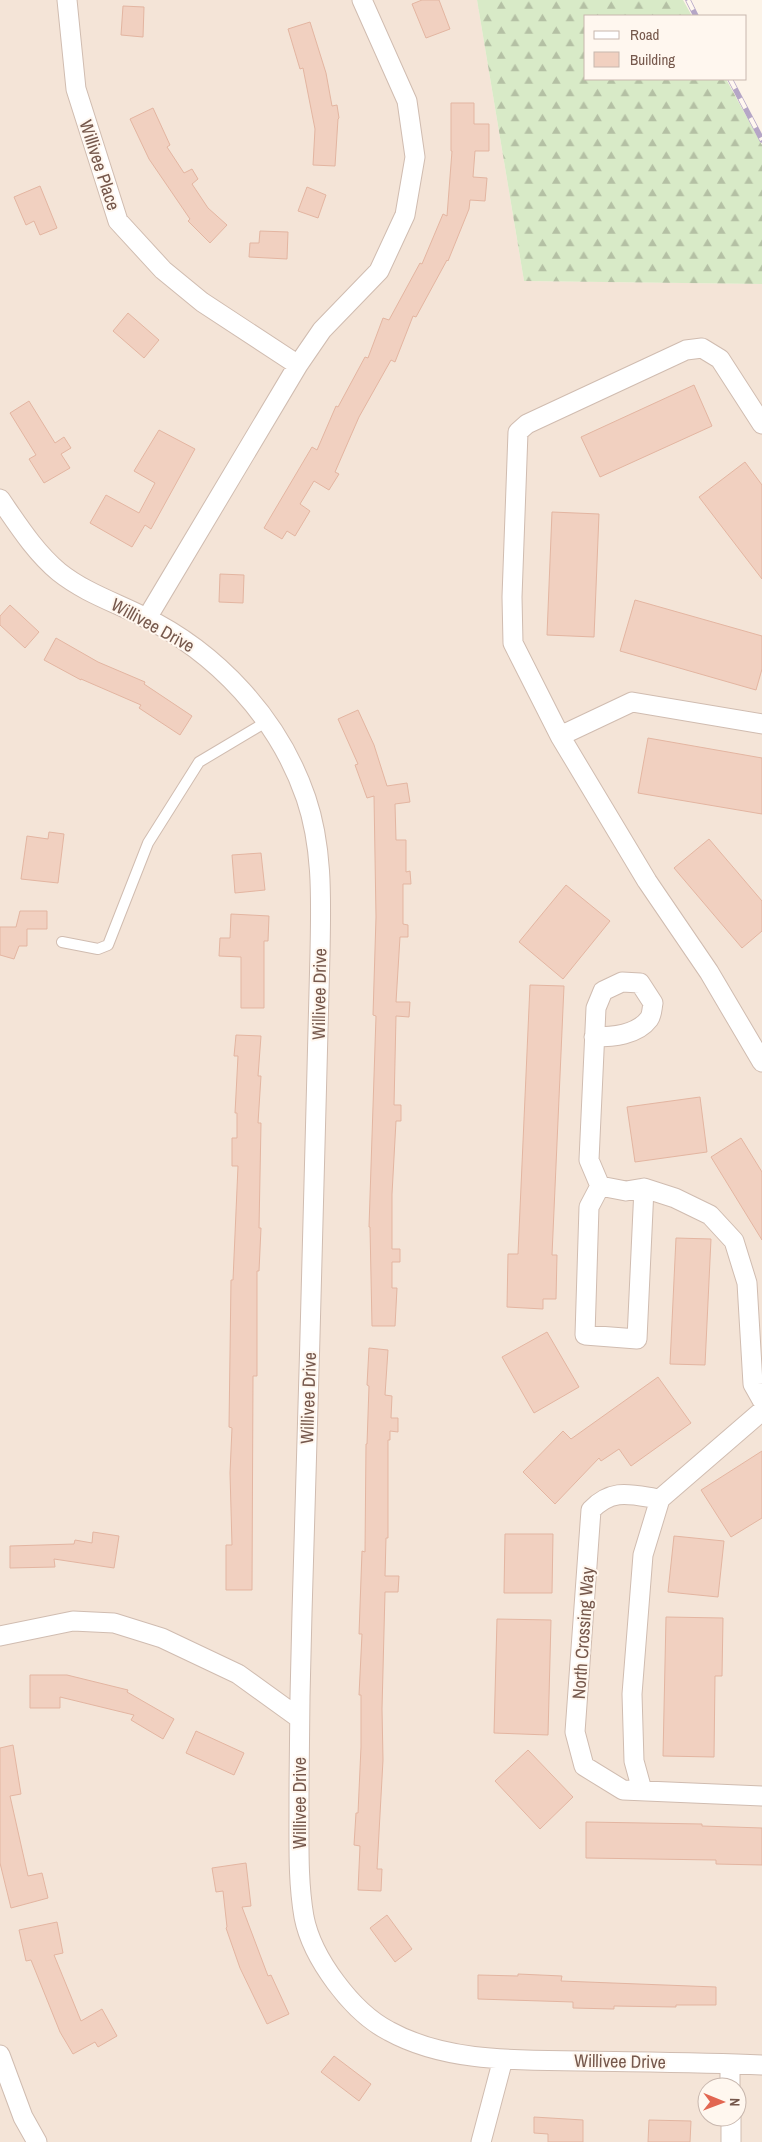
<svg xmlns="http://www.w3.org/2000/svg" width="762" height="2142" font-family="'Archivo Narrow',sans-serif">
  <defs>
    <pattern id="forest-firs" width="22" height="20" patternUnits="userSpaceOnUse" patternTransform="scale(1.25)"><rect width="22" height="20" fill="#d8eac7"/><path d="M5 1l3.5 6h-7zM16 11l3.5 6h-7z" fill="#b4c0a4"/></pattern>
  </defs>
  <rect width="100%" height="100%" fill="#fcf3e8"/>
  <path fill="#f4e4d7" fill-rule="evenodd" d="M 0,0 L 477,0 L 524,281 L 762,284 L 762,2142 L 0,2142 ZM 707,2087 L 737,2087 L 737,2117 L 707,2117 Z"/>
  <path fill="url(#forest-firs)" d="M 477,0 L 683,0 L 692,16 L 586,16 L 586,79 L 726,79 L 762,145 L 762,284 L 524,281 Z"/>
  <path fill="#f1d0c0" stroke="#e3b5a1" d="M 422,0 L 439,0 L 450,29 L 426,38 L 412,4 Z
    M 123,6 L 144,7 L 143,37 L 121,35 Z
    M 310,22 L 326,73 L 332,106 L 337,105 L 339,118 L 338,119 L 335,166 L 313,165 L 315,129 L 303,68 L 300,69 L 288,29 Z
    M 451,103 L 474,103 L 474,124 L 489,124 L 489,151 L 475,151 L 473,177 L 487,178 L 485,201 L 470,200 L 469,209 L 448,261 L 447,260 L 416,317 L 413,316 L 395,362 L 391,360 L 359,417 L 335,472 L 339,474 L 329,490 L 314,481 L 300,504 L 310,511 L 295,536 L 287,531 L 282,539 L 264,528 L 312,447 L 317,450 L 336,406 L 338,407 L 365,357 L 368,358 L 383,318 L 389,320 L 420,263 L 422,264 L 443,214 L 447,216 L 452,151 L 451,151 Z
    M 153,108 L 170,145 L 167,147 L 184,173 L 192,169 L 198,179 L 192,184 L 208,208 L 227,225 L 210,243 L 188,221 L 190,219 L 149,159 L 130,119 Z
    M 40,186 L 57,228 L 40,235 L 34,221 L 26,225 L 14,197 Z
    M 307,187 L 326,195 L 318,218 L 298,211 Z
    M 260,231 L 288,232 L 287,259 L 249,257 L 250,243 L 259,243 Z
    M 128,313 L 159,340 L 144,358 L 113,331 Z
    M 694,385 L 712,426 L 600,477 L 581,437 Z
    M 29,401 L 55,443 L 64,437 L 71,448 L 61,454 L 70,468 L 44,483 L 29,459 L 36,455 L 10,413 Z
    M 159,430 L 195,449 L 151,529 L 145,525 L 132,547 L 90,523 L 106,495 L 139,513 L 155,483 L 134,471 Z
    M 745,462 L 762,485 L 762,579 L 699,497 Z
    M 552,512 L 599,514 L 594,637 L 547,635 Z
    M 220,574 L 244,575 L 243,603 L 219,602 Z
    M 635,600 L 762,636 L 762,669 L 756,690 L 620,651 Z
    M 10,605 L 39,632 L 25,648 L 0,625 L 0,616 Z
    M 56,638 L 98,662 L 145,682 L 144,684 L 192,716 L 180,735 L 139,708 L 141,705 L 81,679 L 81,680 L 44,660 Z
    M 358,710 L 374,745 L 387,786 L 407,783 L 410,802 L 395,804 L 396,840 L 406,840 L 406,872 L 410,871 L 411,884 L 403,884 L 403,924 L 408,925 L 408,937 L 400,937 L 396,1002 L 410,1002 L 409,1017 L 396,1016 L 394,1105 L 401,1105 L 401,1121 L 396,1121 L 392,1194 L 392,1249 L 400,1249 L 400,1262 L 392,1262 L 392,1288 L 397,1288 L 395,1326 L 372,1326 L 370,1227 L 369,1227 L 376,1016 L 373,1015 L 376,917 L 374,796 L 367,798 L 355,765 L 358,764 L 338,719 Z
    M 648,738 L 762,758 L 762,814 L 638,793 Z
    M 49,832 L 64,834 L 58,883 L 21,879 L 27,836 L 48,839 Z
    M 709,839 L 762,901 L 762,931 L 742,948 L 674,868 Z
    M 261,853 L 265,890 L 235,893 L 232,855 Z
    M 566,885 L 610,921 L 563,979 L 519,942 Z
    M 20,911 L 47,911 L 47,929 L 27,929 L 27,946 L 19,946 L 14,959 L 0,955 L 0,927 L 16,927 Z
    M 231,914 L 269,916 L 268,941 L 264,941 L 264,1008 L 241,1008 L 241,957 L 219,956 L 220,938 L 230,938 Z
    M 530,985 L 564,986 L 552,1255 L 557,1255 L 556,1299 L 543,1299 L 543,1309 L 507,1307 L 508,1254 L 518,1254 Z
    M 236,1035 L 261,1036 L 258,1076 L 261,1076 L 258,1123 L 261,1123 L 259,1228 L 261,1228 L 259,1271 L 257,1271 L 257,1376 L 253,1376 L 252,1590 L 226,1590 L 226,1545 L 232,1545 L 230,1473 L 232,1428 L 229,1427 L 231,1280 L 233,1280 L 238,1166 L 232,1166 L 232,1138 L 237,1138 L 237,1113 L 235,1113 L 238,1056 L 234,1056 Z
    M 700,1097 L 707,1152 L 635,1162 L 627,1107 Z
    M 741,1138 L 762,1172 L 762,1240 L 711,1157 Z
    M 676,1238 L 711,1239 L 705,1365 L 670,1364 Z
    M 547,1332 L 579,1387 L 534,1413 L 502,1357 Z
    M 369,1348 L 388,1350 L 385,1395 L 392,1396 L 391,1418 L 398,1418 L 398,1432 L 390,1431 L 390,1440 L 388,1440 L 388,1538 L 386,1538 L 385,1576 L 399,1576 L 398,1592 L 385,1592 L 382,1709 L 383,1760 L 377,1869 L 382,1869 L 381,1891 L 358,1890 L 360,1846 L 354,1845 L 356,1813 L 358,1813 L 361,1747 L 361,1695 L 359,1695 L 362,1634 L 359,1634 L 362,1551 L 365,1552 L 366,1444 L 367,1444 L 369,1386 L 367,1385 Z
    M 658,1377 L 691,1423 L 631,1466 L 619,1449 L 601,1461 L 599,1458 L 555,1504 L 523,1472 L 563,1431 L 571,1439 Z
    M 762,1451 L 762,1518 L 731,1537 L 701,1490 Z
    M 93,1532 L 119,1536 L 114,1568 L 54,1559 L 55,1567 L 10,1568 L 10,1546 L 74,1544 L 75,1540 L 92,1543 Z
    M 505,1534 L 553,1534 L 552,1593 L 504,1593 Z
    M 674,1536 L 724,1541 L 718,1597 L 668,1592 Z
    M 666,1617 L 723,1618 L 722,1676 L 715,1676 L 714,1757 L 663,1756 Z
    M 497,1619 L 551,1620 L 548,1735 L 494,1733 Z
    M 30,1675 L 67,1675 L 128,1690 L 127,1692 L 174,1719 L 163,1739 L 131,1720 L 134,1715 L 60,1697 L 60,1708 L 30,1708 Z
    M 196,1731 L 244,1753 L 234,1775 L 186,1753 Z
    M 13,1745 L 21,1794 L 10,1796 L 28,1876 L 42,1873 L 48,1898 L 11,1908 L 0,1863 L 0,1748 Z
    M 528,1750 L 573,1797 L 540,1829 L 495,1781 Z
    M 586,1822 L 702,1824 L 702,1826 L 762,1828 L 762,1865 L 716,1864 L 716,1860 L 586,1858 Z
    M 246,1863 L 251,1906 L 242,1907 L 268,1976 L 271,1975 L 289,2014 L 267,2024 L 240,1968 L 226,1928 L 227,1927 L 223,1891 L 216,1892 L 212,1868 Z
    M 387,1915 L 412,1949 L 395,1962 L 370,1928 Z
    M 57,1922 L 63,1953 L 54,1955 L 81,2021 L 102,2009 L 117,2036 L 98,2047 L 95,2042 L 73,2054 L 60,2032 L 31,1960 L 26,1961 L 19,1930 Z
    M 518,1974 L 562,1976 L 561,1981 L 716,1987 L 716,2005 L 676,2005 L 676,2007 L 614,2006 L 614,2009 L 573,2008 L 573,2002 L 478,1999 L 478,1975 L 518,1976 Z
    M 334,2056 L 371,2084 L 359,2101 L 321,2072 Z
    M 534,2117 L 583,2120 L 583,2142 L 548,2142 L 548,2134 L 534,2133 Z
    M 649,2120 L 691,2121 L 690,2142 L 648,2142 Z"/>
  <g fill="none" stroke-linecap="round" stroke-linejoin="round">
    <g stroke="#d0bcb0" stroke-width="12">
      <path id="service" d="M 62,942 L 98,949 L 108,945 L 148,843 L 199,762 L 266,722"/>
    </g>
    <g stroke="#d0bcb0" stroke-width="21">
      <path id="minor" d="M 67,0 L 76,89 L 118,221 L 163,270 L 202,302 L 298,365 L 322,330 L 379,271 L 405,215 L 415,157 L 407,101 L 362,0
        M 762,424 L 720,359 L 702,348 L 686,350 L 527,424 L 518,432 L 512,597 L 513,643 L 560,736 L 647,881 L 709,972 L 762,1062
        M 0,499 C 18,525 35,552 59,572 C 84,592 114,602 142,616 C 217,652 279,719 306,798 C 323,848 321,901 320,953 C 319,992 318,1030 317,1069 C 313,1250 307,1432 302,1613 C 300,1679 299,1746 299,1812 C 299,1847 298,1882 304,1917 C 312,1958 352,2012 389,2031 C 447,2063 520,2060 584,2061 C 643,2062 703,2062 762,2065
        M 147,618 L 298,365
        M 560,736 L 632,702 L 762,724
        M 594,1037 C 613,1037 637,1035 649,1019 C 652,1015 652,1008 653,1003 L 640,983 L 622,982 L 603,991 L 596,1008 L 589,1160 L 600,1186 L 626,1191 L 644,1188 L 675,1198 L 710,1215 L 734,1241 L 747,1283 L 753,1384 L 762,1400
        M 600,1186 L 589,1207 L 585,1335 L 637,1339 L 644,1188
        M 762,1411 L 660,1499 C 632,1495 613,1487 591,1510 L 575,1732 L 584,1766 L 623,1790 L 762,1796
        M 0,1636 L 73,1621 L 114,1623 L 162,1638 L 238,1674 L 299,1718
        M 642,1790 L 634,1761 L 632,1694 L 643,1555 L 660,1499
        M 0,2055 L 23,2117 L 37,2142
        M 730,2064 L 730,2087
        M 731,2117 L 731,2142
        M 481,2142 L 503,2059"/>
    </g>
    <use href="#service" stroke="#fff" stroke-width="10"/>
    <use href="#minor" stroke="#fff" stroke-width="19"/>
    <g stroke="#b5a6c6" stroke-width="5.5">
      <path id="rail" d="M 688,0 L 696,16
        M 730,79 L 762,140"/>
    </g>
    <use href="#rail" stroke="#fff7ef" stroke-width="4" stroke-dasharray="11" stroke-linecap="butt"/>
  </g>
  <g text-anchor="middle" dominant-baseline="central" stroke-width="4" stroke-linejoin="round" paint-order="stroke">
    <g font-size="18" fill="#76584c" stroke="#fff7ef">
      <text transform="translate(100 165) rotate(72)">Willivee Place</text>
      <text transform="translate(153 625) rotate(29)">Willivee Drive</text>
      <text transform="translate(319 994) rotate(-89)">Willivee Drive</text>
      <text transform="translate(308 1398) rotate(-88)">Willivee Drive</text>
      <text transform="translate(583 1633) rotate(-86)">North Crossing Way</text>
      <text transform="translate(299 1803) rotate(-90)">Willivee Drive</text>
      <text transform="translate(620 2061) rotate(1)">Willivee Drive</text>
    </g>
  </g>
  <rect x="584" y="15" width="162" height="65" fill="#fff7ef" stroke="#c8b7ae"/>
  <rect x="594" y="31" width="25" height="8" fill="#ffffff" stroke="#c8b7ae"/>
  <text x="630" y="40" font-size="15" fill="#76584c">Road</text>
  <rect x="594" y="52" width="25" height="15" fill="#f1d0c0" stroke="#c8b7ae"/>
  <text x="630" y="65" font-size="15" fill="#76584c">Building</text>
  <g transform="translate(722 2102) rotate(91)"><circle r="24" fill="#fff7ef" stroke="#c8b7ae"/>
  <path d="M0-4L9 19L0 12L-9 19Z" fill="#e26651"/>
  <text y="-8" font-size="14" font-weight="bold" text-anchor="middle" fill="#76584c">N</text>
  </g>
</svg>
